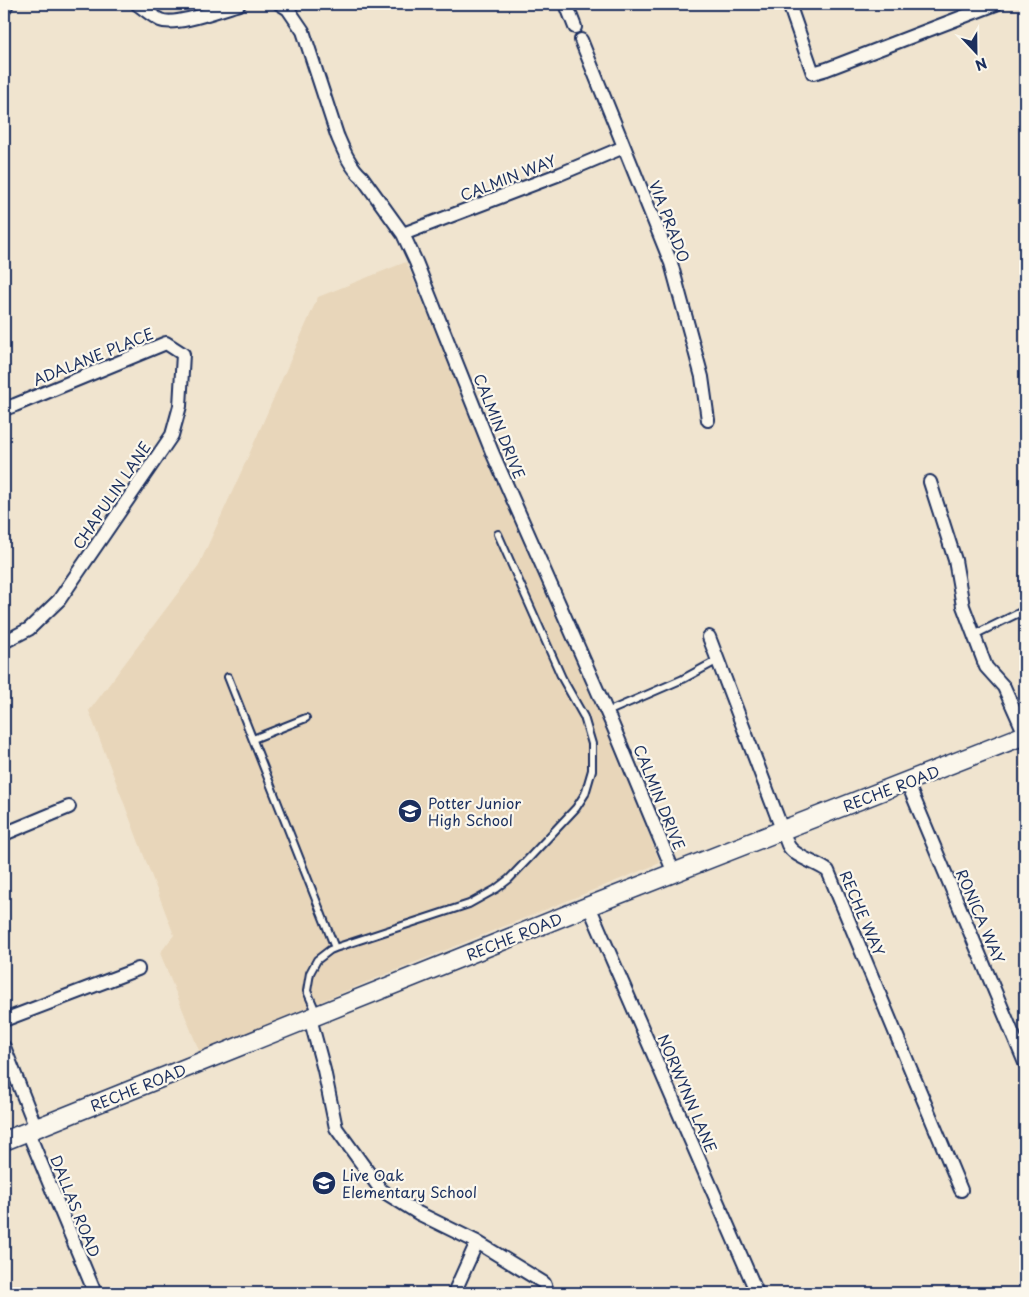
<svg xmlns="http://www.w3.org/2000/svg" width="1029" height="1297" font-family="'Playpen Sans',sans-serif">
  <rect width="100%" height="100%" fill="#f0e4cf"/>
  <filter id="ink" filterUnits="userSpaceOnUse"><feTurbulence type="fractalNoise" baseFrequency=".02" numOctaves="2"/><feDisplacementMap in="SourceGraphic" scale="10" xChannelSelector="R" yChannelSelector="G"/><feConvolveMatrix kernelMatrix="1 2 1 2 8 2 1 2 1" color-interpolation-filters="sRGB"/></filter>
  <g filter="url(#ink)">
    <path fill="#e8d6ba" d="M 406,262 L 487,454 L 618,753 L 660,863 L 367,982 L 200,1053 L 160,953 L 174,935 L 89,711 L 199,565 L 247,459 L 318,297 Z"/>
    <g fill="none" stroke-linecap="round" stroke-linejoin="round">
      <g stroke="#1b2f5e" stroke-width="10">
        <path id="service" d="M 974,635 L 1025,610
          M 228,677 L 335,948
          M 607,712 L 683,679 L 718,660
          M 253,739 L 306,718
          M 317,1014 L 307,991 L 310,973 L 317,960 L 330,950 L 335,948 L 469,904 L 496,889 L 509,879 L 530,857 L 576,808 L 585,794 L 592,770 L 592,744 L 584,717 L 562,678 L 498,534"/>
      </g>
      <g stroke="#1b2f5e" stroke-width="16">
        <path id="minor" d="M 137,4 C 144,9 152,16 160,20 C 176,27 221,9 239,4
          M 280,4 L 288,9 L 303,31 L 337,135 C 343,149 350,167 362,177 L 403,234 L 416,262 L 492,452 L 613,726 L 674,873
          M 566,4 L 575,27
          M 789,4 L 813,73 L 827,69 L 996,4
          M 4,9 L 7,4
          M 581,40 L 671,263 L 702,377 L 708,420
          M 403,234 L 560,174 L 624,147
          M 4,409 L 15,405 L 166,343 L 183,354 L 180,406 L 172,435 L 59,600 L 29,629 L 4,642
          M 930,482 L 955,560 L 963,606 L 986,667 L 1004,687 L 1025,734
          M 709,637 L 788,845 C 794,857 816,862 828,871 L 961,1190
          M 907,782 L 1025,1063
          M 4,834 L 69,807
          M 589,906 L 757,1293
          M 310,1018 L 324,1070 L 336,1128 L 381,1190 L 418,1213 L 477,1242 L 544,1283 L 548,1293
          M 4,1020 L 138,969
          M 4,1047 L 36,1128
          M 28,1132 L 95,1293
          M 454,1293 L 477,1242"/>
      </g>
      <g stroke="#1b2f5e" stroke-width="21">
        <path id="secondary" d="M 4,1141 L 589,906 L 1025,735"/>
      </g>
      <use href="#service" stroke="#fbf7ec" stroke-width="6"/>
      <use href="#minor" stroke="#fbf7ec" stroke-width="12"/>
      <use href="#secondary" stroke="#fbf7ec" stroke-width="18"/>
    </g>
  </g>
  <defs>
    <g id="school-disc" transform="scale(1.25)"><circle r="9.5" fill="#1b2f5e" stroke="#fbf7ec"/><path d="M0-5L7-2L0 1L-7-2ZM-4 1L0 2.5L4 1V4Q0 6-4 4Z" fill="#fff"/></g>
  </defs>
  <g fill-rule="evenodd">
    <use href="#school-disc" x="410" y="811"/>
    <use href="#school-disc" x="324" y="1183"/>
  </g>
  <g text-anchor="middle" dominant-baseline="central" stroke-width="4.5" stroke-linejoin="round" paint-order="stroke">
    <g font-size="15" fill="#1b2f5e" stroke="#fbf7ec">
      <text transform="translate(508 177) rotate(-21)">CALMIN WAY</text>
      <text transform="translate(670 221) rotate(69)">VIA PRADO</text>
      <text transform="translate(93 356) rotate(-22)">ADALANE PLACE</text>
      <text transform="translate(500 426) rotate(68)">CALMIN DRIVE</text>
      <text transform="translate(111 495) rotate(-56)">CHAPULIN LANE</text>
      <text transform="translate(891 788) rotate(-21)">RECHE ROAD</text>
      <text transform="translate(660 797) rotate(68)">CALMIN DRIVE</text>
      <text transform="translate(863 913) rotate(67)">RECHE WAY</text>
      <text transform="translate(981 916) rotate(67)">RONICA WAY</text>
      <text transform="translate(514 936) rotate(-22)">RECHE ROAD</text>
      <text transform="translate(138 1087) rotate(-22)">RECHE ROAD</text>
      <text transform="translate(688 1093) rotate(67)">NORWYNN LANE</text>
      <text transform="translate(76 1206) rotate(68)">DALLAS ROAD</text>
    </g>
    <g font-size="15" fill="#1b2f5e" stroke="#fbf7ec" text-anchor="start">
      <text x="428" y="802">Potter Junior<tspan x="428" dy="17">High School</tspan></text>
      <text x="342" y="1174">Live Oak<tspan x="342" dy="17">Elementary School</tspan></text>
    </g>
  </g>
  <rect width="1029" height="1297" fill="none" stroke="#fbf7ec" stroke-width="20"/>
  <rect x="10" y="10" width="1009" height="1277" fill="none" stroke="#1b2f5e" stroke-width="2" filter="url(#ink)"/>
  <g transform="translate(976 52) rotate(158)" stroke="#fbf7ec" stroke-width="4" paint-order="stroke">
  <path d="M0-4L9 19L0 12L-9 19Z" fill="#1b2f5e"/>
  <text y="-8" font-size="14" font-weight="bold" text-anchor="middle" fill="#1b2f5e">N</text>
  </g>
</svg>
